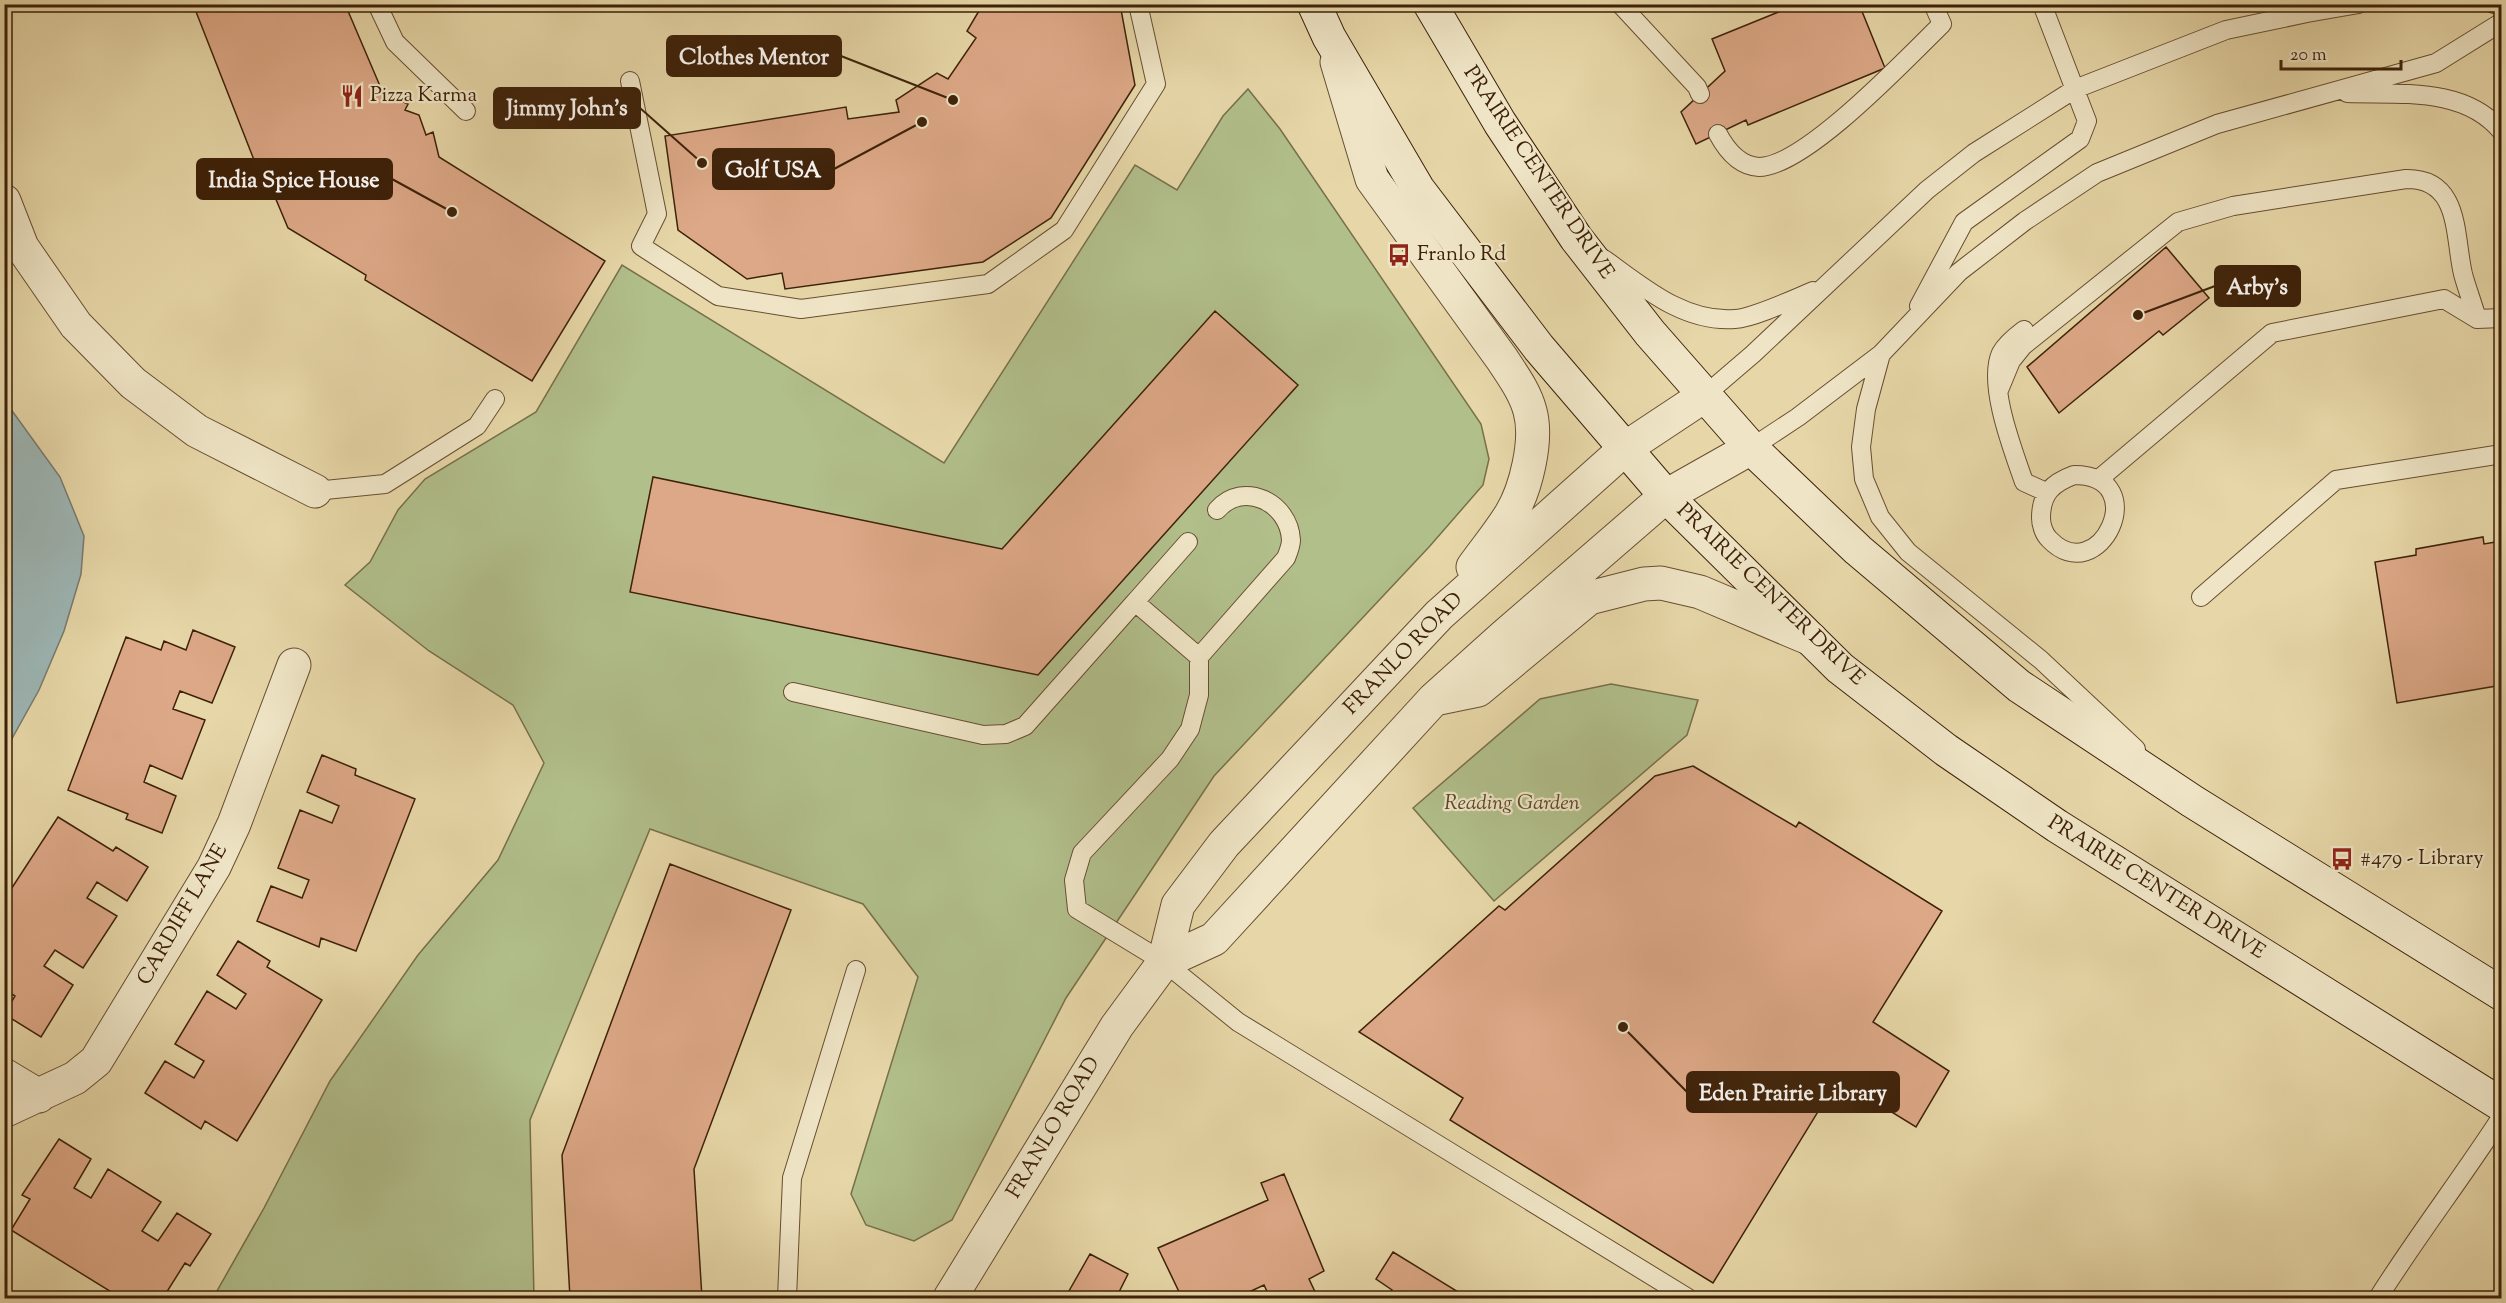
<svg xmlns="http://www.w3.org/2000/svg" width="2506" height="1303" font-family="'Sorts Mill Goudy',serif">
  <rect width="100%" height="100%" fill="#e7d7a8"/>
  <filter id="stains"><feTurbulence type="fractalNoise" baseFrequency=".00333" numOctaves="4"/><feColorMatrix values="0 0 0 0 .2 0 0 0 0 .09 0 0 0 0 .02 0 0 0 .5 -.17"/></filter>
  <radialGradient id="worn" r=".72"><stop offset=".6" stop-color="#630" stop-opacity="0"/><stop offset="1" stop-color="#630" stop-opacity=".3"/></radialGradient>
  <path fill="#b1bf8b" stroke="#77704a" stroke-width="1.5" d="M 1248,89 L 1280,129 L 1481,424 L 1489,459 L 1483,485 L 1429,547 L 1214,776 L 1066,998 L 952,1220 L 914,1241 L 866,1225 L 851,1194 L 918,977 L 863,904 L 650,829 L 530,1120 L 534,1298 L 213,1298 L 264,1208 L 330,1081 L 418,955 L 498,860 L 544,763 L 513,705 L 429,651 L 345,585 L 370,562 L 398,510 L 425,479 L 536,412 L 622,265 L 944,463 L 1135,165 L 1177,190 L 1223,116 Z
    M 1611,684 L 1698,700 L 1687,735 L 1494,901 L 1413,808 L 1540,699 Z"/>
  <path fill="#9db6b5" stroke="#777a70" stroke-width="1.5" d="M 5,401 L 60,477 L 84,536 L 81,574 L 64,631 L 39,690 L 5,751 Z"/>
  <path fill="#dda887" stroke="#3d2109" stroke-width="1.5" d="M 193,4 L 345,4 L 383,93 L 408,104 L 405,110 L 419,115 L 426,135 L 433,132 L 439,157 L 605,261 L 532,381 L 365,280 L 366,275 L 288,228 L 259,159 L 254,160 Z
    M 983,4 L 1120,4 L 1135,85 L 1051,218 L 983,262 L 785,289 L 782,273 L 747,279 L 678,230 L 665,136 L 846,107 L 848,119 L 899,112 L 896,100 L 937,73 L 948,79 L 976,38 L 967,31 Z
    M 1798,4 L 1859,4 L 1885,68 L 1748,125 L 1746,120 L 1696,144 L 1681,112 L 1725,71 L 1712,39 Z
    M 2166,247 L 2209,298 L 2163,335 L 2159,331 L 2059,413 L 2027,367 Z
    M 1215,311 L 1298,385 L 1038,675 L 630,592 L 653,477 L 1002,549 Z
    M 2483,537 L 2484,544 L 2502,541 L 2502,685 L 2397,703 L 2375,562 L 2416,555 L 2416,549 Z
    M 193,630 L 235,647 L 212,703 L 180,691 L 173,709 L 205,720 L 182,779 L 150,765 L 144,782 L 176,796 L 162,833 L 126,819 L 128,814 L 68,790 L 126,637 L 161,650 L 164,641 L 186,650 Z
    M 322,755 L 356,769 L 355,775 L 415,799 L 356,951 L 321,938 L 319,947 L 257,921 L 271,886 L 302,898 L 309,880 L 278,868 L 300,810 L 332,823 L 339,806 L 307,792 Z
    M 1693,766 L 1796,827 L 1799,822 L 1942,911 L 1873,1022 L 1949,1071 L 1916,1127 L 1838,1079 L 1713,1283 L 1450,1120 L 1463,1098 L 1359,1032 L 1499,906 L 1505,910 L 1655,776 Z
    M 58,817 L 113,851 L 116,847 L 148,867 L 127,901 L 97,882 L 87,898 L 117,916 L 83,968 L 55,950 L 44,966 L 73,985 L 41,1037 L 4,1014 L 15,996 L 4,989 L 4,900 Z
    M 670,864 L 791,910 L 694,1169 L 702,1298 L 570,1298 L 562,1155 Z
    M 238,941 L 270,961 L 267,967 L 322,1000 L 237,1141 L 205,1121 L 201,1129 L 145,1093 L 165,1061 L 194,1078 L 204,1061 L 175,1044 L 207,991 L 236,1009 L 246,994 L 217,975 Z
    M 59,1139 L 91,1159 L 74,1188 L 91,1198 L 108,1169 L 161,1202 L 142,1231 L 158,1241 L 177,1213 L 211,1234 L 190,1266 L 185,1263 L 163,1298 L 121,1298 L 11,1230 L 30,1199 L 22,1195 Z
    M 1284,1174 L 1324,1271 L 1309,1279 L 1318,1298 L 1270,1298 L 1264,1285 L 1247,1293 L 1249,1298 L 1182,1298 L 1158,1248 L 1268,1200 L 1261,1183 Z
    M 1393,1252 L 1468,1298 L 1387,1298 L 1392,1290 L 1376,1279 Z
    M 1090,1254 L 1128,1274 L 1116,1298 L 1065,1298 Z"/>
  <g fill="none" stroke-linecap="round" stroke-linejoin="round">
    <g stroke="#684e31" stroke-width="20">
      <path id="lane" d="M 377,4 L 395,42 L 466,111
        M 1620,4 L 1697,87 L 1700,94
        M 2494,4 L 2502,5
        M 630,81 L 657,214 L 641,246 L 718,296 L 801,309 L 988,284 L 1064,230 L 1156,84 L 1138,4
        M 2347,93 C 2399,95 2465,86 2502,132
        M 1718,134 C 1726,149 1739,166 1759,167 C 1805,167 1908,57 1942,24 L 1933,4
        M 1604,259 C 1643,287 1684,323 1735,319 C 1753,318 1794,299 1813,291
        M 1919,306 L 1964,222 L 2080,139 L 2087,121 L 2042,4
        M 2024,330 C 2016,336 2006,344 2001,353 C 1987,384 2013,450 2024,482 L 2046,492
        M 1881,354 L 1866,409 L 1861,447 L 1864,479 L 1880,517 L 1908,552 L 2041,660 L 2136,749
        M 1999,390 L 2011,361 L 2023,346 L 2178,222 L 2233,206 L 2406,179 C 2461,178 2454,236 2463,274 C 2467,289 2473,304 2477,319
        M 1704,396 L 1753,354 L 1927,190 L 1974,153 L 2075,89 L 2226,30 L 2307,13 L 2359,4
        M 1751,448 L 1798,417 L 1881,354 L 1959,272 L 2025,221 L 2097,173 L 2217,124 L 2436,63 L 2502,22
        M 2074,475 C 2155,475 2099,592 2049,539 C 2044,534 2041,525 2041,518 C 2041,494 2052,483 2074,475 Z
        M 2099,479 L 2272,333 L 2444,299 L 2477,319 L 2502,318
        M 315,491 L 385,484 L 477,426 L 495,399
        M 2201,597 L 2336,480 L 2502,454
        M 1135,602 L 1188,542
        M 1199,657 L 1286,558 C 1288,553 1291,546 1291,540 C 1289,502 1243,480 1217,510
        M 793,692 L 983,735 L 1006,734 L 1025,726 L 1135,602 L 1199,657 L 1199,695 L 1190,729 L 1170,759 L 1082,853 L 1074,880 L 1077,909 L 1164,962 L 1238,1022 L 1688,1298
        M 787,1298 L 792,1178 L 856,970
        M 2378,1298 C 2417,1236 2462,1178 2502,1116"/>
    </g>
    <g stroke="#684e31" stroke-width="35">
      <path id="street" d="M 1337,62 L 1372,179 L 1502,359 C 1513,376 1525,392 1530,411 C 1538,440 1526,489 1511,514 C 1500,532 1486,549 1473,567
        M 4,201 L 22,247 L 76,325 L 133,383 L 197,431 L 315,491
        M 1439,698 L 1478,690 L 1589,598 L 1644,584 L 1661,583 L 1700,592 L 1811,639
        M 1164,962 L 1214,939 L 1434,699 L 1503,637 L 1666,496 L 1751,448
        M 4,1075 L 39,1096
        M 4,1111 L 75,1078 L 96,1061 L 214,867 L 234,824 L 294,665
        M 950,1298 L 1117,1026 L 1164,962 L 1178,905 L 1224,844 L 1439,615 L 1627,447 L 1704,396"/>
    </g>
    <g stroke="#3d2109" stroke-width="35">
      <path id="secondary" d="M 1314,4 L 1329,37 L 1418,189 L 1539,348 L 1666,496 L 1840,668 L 1946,750 L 2057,826 L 2502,1105
        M 1430,4 L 1500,123 L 1576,238 L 1650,333 L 1751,448 L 1858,550 L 2019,686 L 2192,801 L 2502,994"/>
    </g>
    <use href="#lane" stroke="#efe5c6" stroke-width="18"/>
    <use href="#street" stroke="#efe5c6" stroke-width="33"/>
    <use href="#secondary" stroke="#efe5c6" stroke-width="33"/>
  </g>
  <defs>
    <g id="restaurant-bare" transform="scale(1.8)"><path d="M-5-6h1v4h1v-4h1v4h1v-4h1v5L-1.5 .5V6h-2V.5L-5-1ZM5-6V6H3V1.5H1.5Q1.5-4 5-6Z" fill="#8f2418" stroke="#efe5c6" stroke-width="2.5" paint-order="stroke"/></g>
    <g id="bus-bare" transform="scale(1.8)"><path d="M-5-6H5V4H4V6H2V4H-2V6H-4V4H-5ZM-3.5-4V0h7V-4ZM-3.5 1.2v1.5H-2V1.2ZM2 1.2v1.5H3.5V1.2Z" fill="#8f2418" stroke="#efe5c6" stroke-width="2.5" paint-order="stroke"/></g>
  </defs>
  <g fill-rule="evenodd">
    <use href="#restaurant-bare" x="352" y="96"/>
    <use href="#bus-bare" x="1399" y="255"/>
    <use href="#bus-bare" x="2342" y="859"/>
  </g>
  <g text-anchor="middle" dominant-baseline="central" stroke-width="4.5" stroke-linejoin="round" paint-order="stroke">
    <g font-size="21" fill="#3d2109" stroke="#efe5c6" text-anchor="start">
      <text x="370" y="96">Pizza Karma</text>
      <text x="1417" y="255">Franlo Rd</text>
      <text x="2360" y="859">#479 - Library</text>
    </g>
    <g font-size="21" fill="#3d2109" stroke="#efe5c6">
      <text transform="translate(1538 173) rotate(56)">PRAIRIE CENTER DRIVE</text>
      <text transform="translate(1770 595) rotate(44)">PRAIRIE CENTER DRIVE</text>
      <text transform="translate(1404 654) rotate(-46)">FRANLO ROAD</text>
      <text transform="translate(2156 888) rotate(32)">PRAIRIE CENTER DRIVE</text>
      <text transform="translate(183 915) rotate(-60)">CARDIFF LANE</text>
      <text transform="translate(1054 1128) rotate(-59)">FRANLO ROAD</text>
    </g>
    <g font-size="21" font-style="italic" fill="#5a482a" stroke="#efe5c6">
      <text x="1512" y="804">Reading Garden</text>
    </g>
  </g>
  <path fill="none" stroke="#3d2109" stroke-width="2" d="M953 100L841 56M702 163L640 108M922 122L834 169M452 212L392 179M2138 315L2215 286M1623 1027L1687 1092"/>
  <g fill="#3d2109" stroke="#efe5c6" stroke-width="2">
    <circle cx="953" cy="100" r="6"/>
    <circle cx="702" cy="163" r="6"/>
    <circle cx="922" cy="122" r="6"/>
    <circle cx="452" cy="212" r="6"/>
    <circle cx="2138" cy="315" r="6"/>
    <circle cx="1623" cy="1027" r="6"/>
  </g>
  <g fill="#3d2109" stroke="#3d2109" stroke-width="2">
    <rect x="667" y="36" width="174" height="40" rx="6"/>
    <rect x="494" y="88" width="146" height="40" rx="6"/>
    <rect x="713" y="149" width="121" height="40" rx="6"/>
    <rect x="197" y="159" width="195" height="40" rx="6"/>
    <rect x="2215" y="266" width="85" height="40" rx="6"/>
    <rect x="1687" y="1072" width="212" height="40" rx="6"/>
  </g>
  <g font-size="22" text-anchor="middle" font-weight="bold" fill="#fff">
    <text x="754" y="64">Clothes Mentor</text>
    <text x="567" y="115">Jimmy John's</text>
    <text x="773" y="177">Golf USA</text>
    <text x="294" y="187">India Spice House</text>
    <text x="2257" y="294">Arby's</text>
    <text x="1793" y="1100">Eden Prairie Library</text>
  </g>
  <rect width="2506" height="1303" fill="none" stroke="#e7d7a8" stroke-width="24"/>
  <rect x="6" y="6" width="2494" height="1291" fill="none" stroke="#3d2109" stroke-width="3"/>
  <rect x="12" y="12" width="2482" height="1279" fill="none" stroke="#3d2109" stroke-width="1.5"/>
  <path d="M2281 60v9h120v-9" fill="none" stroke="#3d2109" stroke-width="3"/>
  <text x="2290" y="60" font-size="18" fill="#3d2109" stroke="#efe5c6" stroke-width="4.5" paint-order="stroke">20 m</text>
  <rect width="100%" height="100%" filter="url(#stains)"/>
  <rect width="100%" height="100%" fill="url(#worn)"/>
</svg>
